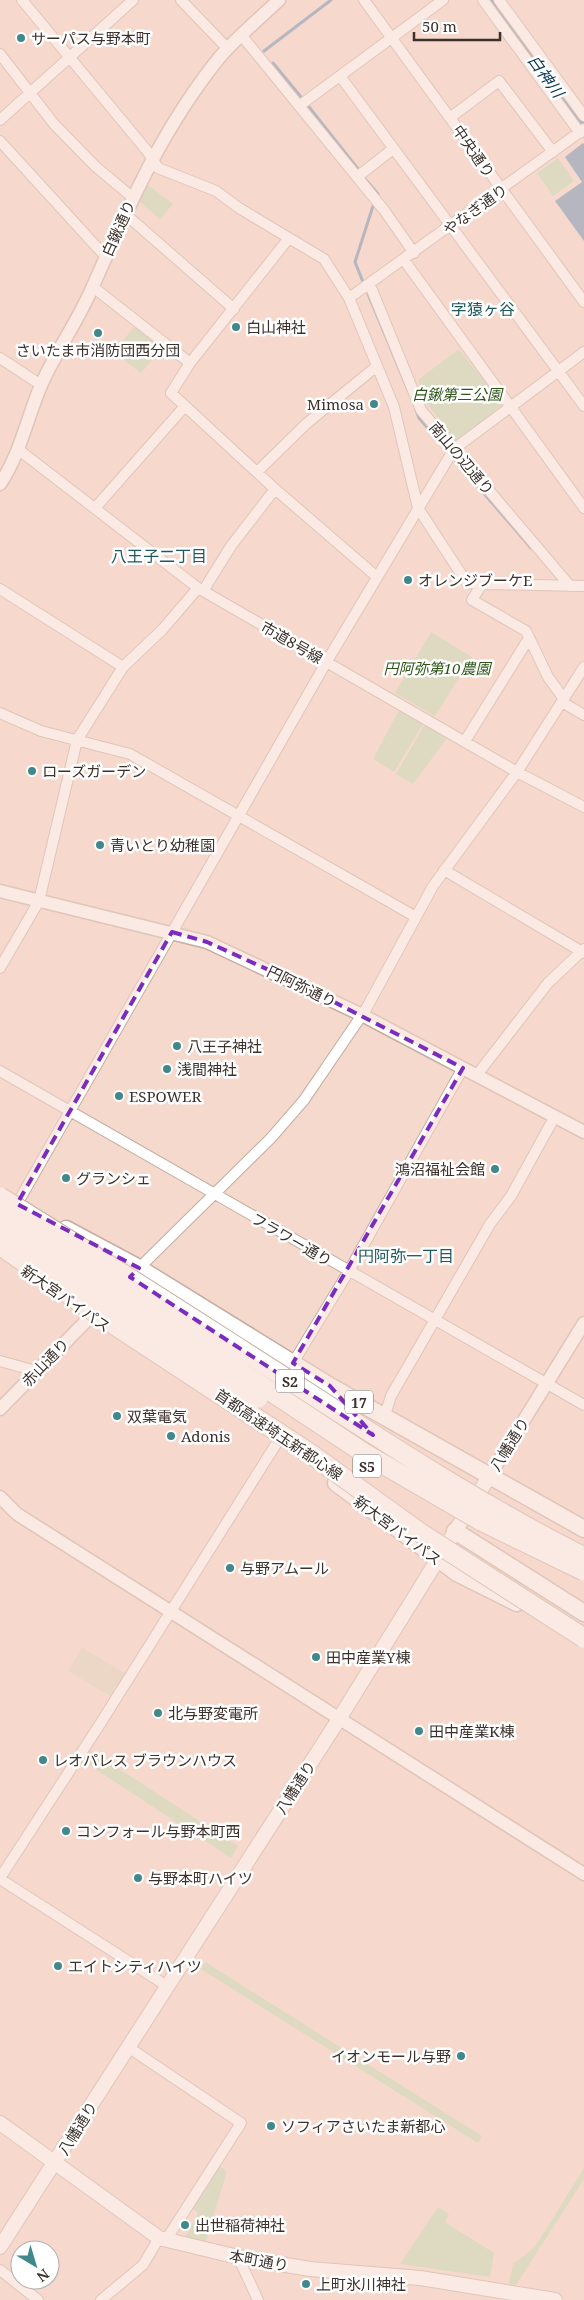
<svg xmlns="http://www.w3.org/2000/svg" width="584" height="2300" font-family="'Noto Serif','Noto Sans JP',serif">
  <rect width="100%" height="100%" fill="#f5d9cc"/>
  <path fill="#dfd5c0" d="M 82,1648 L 125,1673 L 110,1696 L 68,1671 Z"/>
  <path fill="#c0dbb5" d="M 558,158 L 574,181 L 553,196 L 537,173 Z
    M 148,185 L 173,204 L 160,219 L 139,201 Z
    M 135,326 L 162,349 L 141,373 L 113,352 Z
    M 459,349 L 503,405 L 456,441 L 427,404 L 418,380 Z
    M 431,632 L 472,657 L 435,716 L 395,693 Z
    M 399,710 L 423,724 L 394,772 L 373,759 Z
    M 425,724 L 447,738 L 413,784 L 396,774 Z
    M 90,1750 L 238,1846 L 231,1858 L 83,1761 Z
    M 205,1962 L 482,2136 L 478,2143 L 201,1969 Z
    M 217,2165 L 227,2171 L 205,2244 L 184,2240 L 198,2213 L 190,2207 Z
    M 584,2168 L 584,2179 L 516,2285 L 509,2284 L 513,2264 L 535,2247 Z
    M 438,2207 L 449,2214 L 445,2222 L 494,2253 L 490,2277 L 400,2264 Z"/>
  <path fill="#668db2" d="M 583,143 L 584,144 L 584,241 L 555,201 L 582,182 L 565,157 Z"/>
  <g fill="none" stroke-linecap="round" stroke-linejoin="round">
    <path stroke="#668db2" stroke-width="3" d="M 264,51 L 331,0
      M 273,63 L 301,97
      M 309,107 L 358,169
      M 366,180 L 378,194
      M 363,282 L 355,262 L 373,206
      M 368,294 L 408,390
      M 416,410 L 419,418 L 446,449
      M 456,461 L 531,548"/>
    <path stroke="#668db2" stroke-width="20" d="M 490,0 L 584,128"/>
    <g stroke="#c7ada0" stroke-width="12">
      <path id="minor" d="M 22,0 L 148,152 L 158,168 L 216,191 L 239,208 L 324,259 L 349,298 L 394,407 L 418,508 L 467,583 L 482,584
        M 181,0 L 228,49
        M 364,0 L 584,302
        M 483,0 L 580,133
        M 499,0 L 584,116
        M 242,36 L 384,210 L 414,253
        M 0,54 L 54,124 L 95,166 L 132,197
        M 340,76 L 584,406
        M 299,106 L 443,0
        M 451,117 L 499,81 L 553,152
        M 0,120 L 133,0
        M 0,141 L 105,256
        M 357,177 L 393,149
        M 124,213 L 234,309
        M 289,238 L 190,363 L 171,393 L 275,489 L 377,577
        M 404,260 L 584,508
        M 370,285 L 421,410 L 570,586
        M 93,287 L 190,363
        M 349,298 L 584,129
        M 0,358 L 41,385
        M 19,450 L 198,588 L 517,772 L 584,807
        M 257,472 L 306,424 L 377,366
        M 95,508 L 185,406
        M 0,589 L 123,667
        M 203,591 L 231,546 L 275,489
        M 564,699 L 548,677 L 526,631 L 472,600 L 482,584 L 584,586
        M 562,702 L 584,715
        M 0,713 L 41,731 L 130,754 L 416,917
        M 465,741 L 529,638
        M 444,870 L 584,953
        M 0,968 L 39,901 L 77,740 L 123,667 L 162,630 L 198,588
        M 0,1071 L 584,1405
        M 476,1076 L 548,983 L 584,949
        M 17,1204 L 327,661 L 454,449 L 584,352
        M 136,1271 L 271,1138 L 304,1100 L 366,1009 L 433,886 L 517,772 L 584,667
        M 0,1361 L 36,1371
        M 293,1363 L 349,1271 L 463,1068
        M 385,1415 L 391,1396 L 490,1224 L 511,1196 L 554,1118
        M 0,1878 L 100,1724 L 278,1441
        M 0,1879 L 167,1986
        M 128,2047 L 241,2123 L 166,2240
        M 238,2257 L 258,2300
        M 0,2270 L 38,2300
        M 101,2300 L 143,2265 L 159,2238"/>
    </g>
    <g stroke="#c7ada0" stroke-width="15">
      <path id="tertiary" d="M 0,484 C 21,453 27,417 42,383 C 57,350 79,319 93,286 C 130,203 162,129 219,58 C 237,37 259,19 279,0
        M 0,891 L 207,942 L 362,1015 L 584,1132
        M 0,1409 L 91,1316
        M 490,1475 L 584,1323
        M 0,1497 L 17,1514 L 584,1874"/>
    </g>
    <g stroke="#c7ada0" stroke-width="16">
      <path id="secondary" d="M 0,2123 L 159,2238 L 238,2257 L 310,2269 L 420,2278 L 555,2300
        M 0,2247 L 339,1719 L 490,1475"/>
    </g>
    <g stroke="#c7ada0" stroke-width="19">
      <path id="trunk" d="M 66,1229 L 139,1268 L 330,1386 L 584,1529
        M 336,1483 L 457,1573 L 517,1603
        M 455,1531 L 584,1613"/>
    </g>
    <use href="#minor" stroke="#fff" stroke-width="10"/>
    <use href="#tertiary" stroke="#fff" stroke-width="12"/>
    <use href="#secondary" stroke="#fff" stroke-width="14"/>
    <use href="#trunk" stroke="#fff" stroke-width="16"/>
    <g stroke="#c7ada0" stroke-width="21" stroke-linecap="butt">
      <path id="motorway-bridge" d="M 0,1197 C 103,1260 204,1326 306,1391 C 397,1450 487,1508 584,1557
        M 0,1213 L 364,1453 L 481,1521 L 584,1571
        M 0,1229 L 158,1336 L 258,1398
        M 0,1245 L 81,1303 L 311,1454 L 419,1532 L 584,1638"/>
    </g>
    <use href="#motorway-bridge" stroke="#fff" stroke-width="19"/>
  </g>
  <path d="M0 0H584V2300H0ZM 172,932 L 207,942 L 291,980 L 463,1068 L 293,1363 L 330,1386 L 373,1435 L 130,1277 L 139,1268 L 17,1204 Z" fill="#f5d9cc" fill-opacity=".55" fill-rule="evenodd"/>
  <path fill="none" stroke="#7b2cbf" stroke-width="4" stroke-dasharray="10 6" stroke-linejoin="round" d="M 172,932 L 207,942 L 291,980 L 463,1068 L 293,1363 L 330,1386 L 373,1435 L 130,1277 L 139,1268 L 17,1204 Z"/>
  <g fill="#40888b" stroke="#fff" stroke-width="2">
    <circle cx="21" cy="38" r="5"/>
    <circle cx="236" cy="327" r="5"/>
    <circle cx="98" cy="333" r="5"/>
    <circle cx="374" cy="404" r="5"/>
    <circle cx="408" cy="580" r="5"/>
    <circle cx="32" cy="771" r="5"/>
    <circle cx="100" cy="845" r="5"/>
    <circle cx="177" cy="1046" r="5"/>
    <circle cx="167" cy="1069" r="5"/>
    <circle cx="119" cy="1096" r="5"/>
    <circle cx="495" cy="1169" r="5"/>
    <circle cx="66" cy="1178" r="5"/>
    <circle cx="117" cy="1416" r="5"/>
    <circle cx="171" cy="1436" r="5"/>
    <circle cx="230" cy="1568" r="5"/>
    <circle cx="316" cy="1657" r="5"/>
    <circle cx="158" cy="1713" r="5"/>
    <circle cx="419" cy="1731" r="5"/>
    <circle cx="43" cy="1760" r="5"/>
    <circle cx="66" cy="1831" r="5"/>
    <circle cx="138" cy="1878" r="5"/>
    <circle cx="58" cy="1966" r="5"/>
    <circle cx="461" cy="2056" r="5"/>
    <circle cx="271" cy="2126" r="5"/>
    <circle cx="185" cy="2225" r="5"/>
    <circle cx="306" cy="2284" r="5"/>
  </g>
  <g text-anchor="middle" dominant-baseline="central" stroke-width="5" stroke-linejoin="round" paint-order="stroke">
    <g fill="#fff" stroke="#766f6b" stroke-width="1">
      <rect x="276" y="1369.5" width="28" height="23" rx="4"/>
      <rect x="345" y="1390.5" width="28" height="23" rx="4"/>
      <rect x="353" y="1454.5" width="28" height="23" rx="4"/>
    </g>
    <g font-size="14" font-weight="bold" fill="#3c312c">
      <text x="290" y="1381">S2</text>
      <text x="359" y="1402">17</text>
      <text x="367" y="1466">S5</text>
    </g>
    <g font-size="15" fill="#3c312c" stroke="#fff" text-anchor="start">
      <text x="31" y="38">サーパス与野本町</text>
      <text x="246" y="327">白山神社</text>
      <text x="98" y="350" text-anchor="middle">さいたま市消防団西分団</text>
      <text x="364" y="404" text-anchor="end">Mimosa</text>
      <text x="418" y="580">オレンジブーケE</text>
      <text x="42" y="771">ローズガーデン</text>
      <text x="110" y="845">青いとり幼稚園</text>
      <text x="187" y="1046">八王子神社</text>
      <text x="177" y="1069">浅間神社</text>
      <text x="129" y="1096">ESPOWER</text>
      <text x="485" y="1169" text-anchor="end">鴻沼福祉会館</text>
      <text x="76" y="1178">グランシェ</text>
      <text x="127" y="1416">双葉電気</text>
      <text x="181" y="1436">Adonis</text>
      <text x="240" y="1568">与野アムール</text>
      <text x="326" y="1657">田中産業Y棟</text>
      <text x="168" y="1713">北与野変電所</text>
      <text x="429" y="1731">田中産業K棟</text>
      <text x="53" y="1760">レオパレス ブラウンハウス</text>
      <text x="76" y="1831">コンフォール与野本町西</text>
      <text x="148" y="1878">与野本町ハイツ</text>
      <text x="68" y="1966">エイトシティハイツ</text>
      <text x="451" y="2056" text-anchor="end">イオンモール与野</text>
      <text x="281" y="2126">ソフィアさいたま新都心</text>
      <text x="195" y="2225">出世稲荷神社</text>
      <text x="316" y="2284">上町氷川神社</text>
    </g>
    <g font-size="15" fill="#3c312c" stroke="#fff">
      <text transform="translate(474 151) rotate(55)">中央通り</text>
      <text transform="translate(475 209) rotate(-36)">やなぎ通り</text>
      <text transform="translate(118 228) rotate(-66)">白鍬通り</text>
      <text transform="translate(462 458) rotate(50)">南山の辺通り</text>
      <text transform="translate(292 642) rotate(30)">市道8号線</text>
      <text transform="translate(302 986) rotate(26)">円阿弥通り</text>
      <text transform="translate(292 1239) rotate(30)">フラワー通り</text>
      <text transform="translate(66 1298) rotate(35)">新大宮バイパス</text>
      <text transform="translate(45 1362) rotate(-46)">赤山通り</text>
      <text transform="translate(279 1434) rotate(34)">首都高速埼玉新都心線</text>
      <text transform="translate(509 1444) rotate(-58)">八幡通り</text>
      <text transform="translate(398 1530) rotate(37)">新大宮バイパス</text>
      <text transform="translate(295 1787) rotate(-57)">八幡通り</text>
      <text transform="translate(77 2128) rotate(-58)">八幡通り</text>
      <text transform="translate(259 2260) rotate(10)">本町通り</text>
    </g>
    <g font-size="15" font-style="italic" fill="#2d5518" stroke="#fff">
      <text x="457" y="394">白鍬第三公園</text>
      <text x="437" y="668">円阿弥第10農園</text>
    </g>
    <g font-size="16" font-style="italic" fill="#06355a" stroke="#fff">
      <text transform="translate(546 76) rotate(54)">白神川</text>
    </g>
    <g font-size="16" fill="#1e595b" stroke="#fff">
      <text x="483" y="309">字猿ヶ谷</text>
      <text x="159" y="556">八王子二丁目</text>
      <text x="406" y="1256">円阿弥一丁目</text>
    </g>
  </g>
  <g transform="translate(35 2265) rotate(142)"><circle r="24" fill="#ffffff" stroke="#b1adab"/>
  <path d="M0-4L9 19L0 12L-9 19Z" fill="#40888b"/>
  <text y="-8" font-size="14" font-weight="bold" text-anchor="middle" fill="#3c312c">N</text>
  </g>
  <path d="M414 32v8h86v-8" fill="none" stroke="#3c312c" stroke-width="2.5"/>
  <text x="422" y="32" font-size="15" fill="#3c312c" stroke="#ffffff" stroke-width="4" paint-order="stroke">50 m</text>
</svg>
